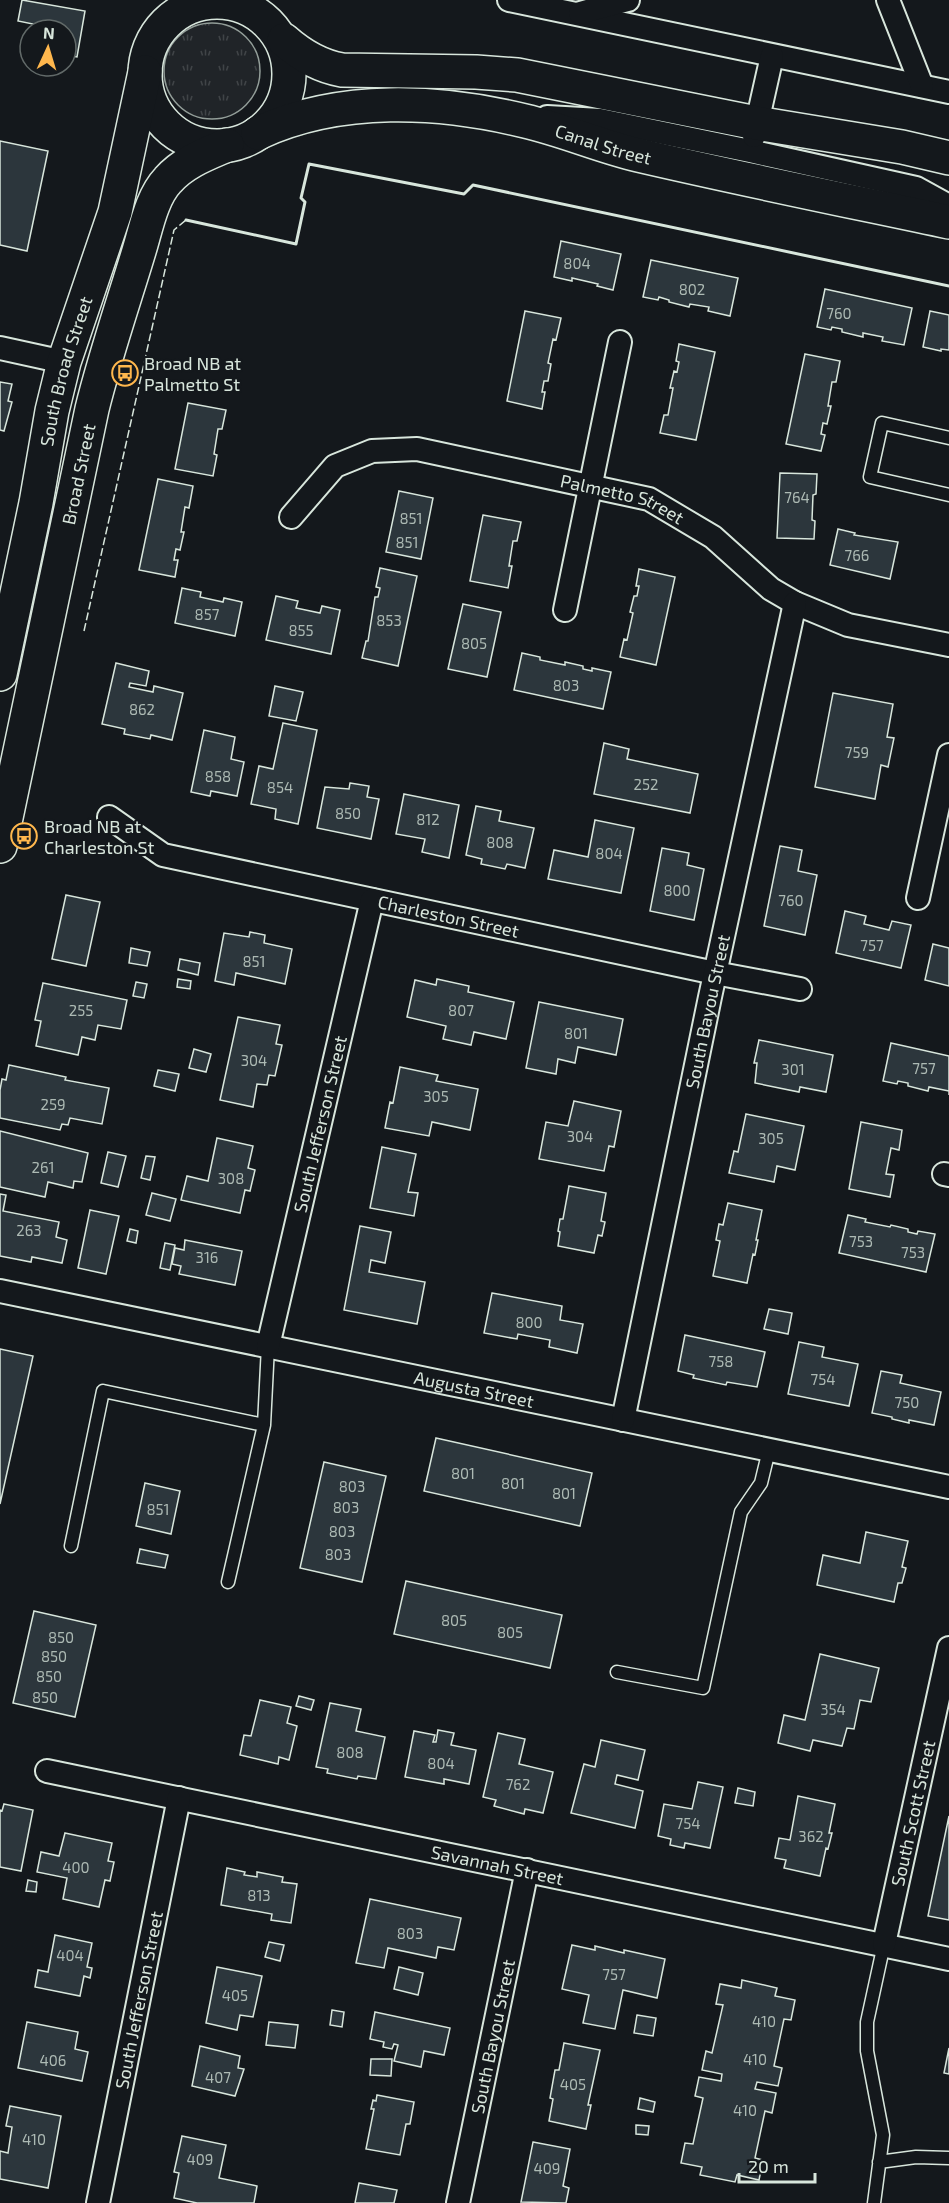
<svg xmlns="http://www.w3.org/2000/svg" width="949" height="2203" font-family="'Exo 2',sans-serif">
  <defs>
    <pattern id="grass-tufts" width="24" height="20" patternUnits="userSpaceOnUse" patternTransform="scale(1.5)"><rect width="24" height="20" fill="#202428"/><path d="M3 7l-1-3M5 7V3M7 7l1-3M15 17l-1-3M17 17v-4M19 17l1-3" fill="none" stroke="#404447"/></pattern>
  </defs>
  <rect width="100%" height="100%" fill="#14181c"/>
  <path fill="url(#grass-tufts)" stroke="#939e99" stroke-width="1.5" d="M164 71a48 48 0 1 1 96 0a48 48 0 1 1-96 0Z"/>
  <path fill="#2c363c" stroke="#d8e6dc" stroke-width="1.5" d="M 22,0 L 85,11 L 77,57 L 66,55 L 66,30 L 37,30 L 38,25 L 18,21 Z
    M 0,141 L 48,151 L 27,251 L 0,245 Z
    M 561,241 L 621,254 L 613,290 L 597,286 L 598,284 L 572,278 L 572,281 L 554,277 Z
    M 651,260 L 738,278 L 730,316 L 708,311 L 709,307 L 690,304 L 689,307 L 669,302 L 669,300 L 659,297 L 658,300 L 643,297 Z
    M 825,289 L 912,308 L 904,345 L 882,341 L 883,337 L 863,333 L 863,337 L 842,332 L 842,329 L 832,327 L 831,330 L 817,327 Z
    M 525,311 L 561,318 L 556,340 L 553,339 L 548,363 L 551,364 L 548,381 L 544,381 L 542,392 L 545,392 L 542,409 L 507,401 Z
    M 930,311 L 949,315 L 949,350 L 941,349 L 941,351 L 923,347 Z
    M 679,344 L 715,352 L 696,440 L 660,433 L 664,415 L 668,415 L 673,388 L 670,388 L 674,371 L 677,372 L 679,362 L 676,361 Z
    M 805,354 L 840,361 L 836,382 L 832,382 L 828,406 L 831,406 L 827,424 L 823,423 L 821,434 L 825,435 L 821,451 L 786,444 Z
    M 0,382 L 12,384 L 8,401 L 12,402 L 4,431 L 0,430 Z
    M 188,403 L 226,410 L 222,429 L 218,429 L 214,454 L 217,455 L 213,476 L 175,469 Z
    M 780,473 L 817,474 L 816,494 L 813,495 L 812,520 L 815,521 L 814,539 L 777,538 Z
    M 158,479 L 193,486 L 189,508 L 185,507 L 181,532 L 184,532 L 180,550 L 176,549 L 174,560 L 178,560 L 175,577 L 139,570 Z
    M 399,491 L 433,498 L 421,559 L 386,552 Z
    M 483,515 L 521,522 L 517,541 L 513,541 L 509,566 L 512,566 L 508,588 L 470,581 Z
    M 838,529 L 855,533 L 854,535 L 898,542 L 890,579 L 830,565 Z
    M 380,568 L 417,576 L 398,666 L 362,658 L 366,641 L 368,641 L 375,597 L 378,597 L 380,588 L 376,587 Z
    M 639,569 L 675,577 L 656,665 L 620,657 L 624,639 L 627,640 L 633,613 L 630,612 L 634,596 L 637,596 L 639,586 L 636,586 Z
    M 182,588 L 201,592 L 200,597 L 223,602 L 224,598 L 242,602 L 235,636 L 175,623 Z
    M 276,596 L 298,601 L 296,608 L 320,613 L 322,606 L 340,610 L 331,654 L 266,640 Z
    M 463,604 L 501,612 L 487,677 L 448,669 Z
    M 522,653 L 540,657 L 540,660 L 565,665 L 565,662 L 583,666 L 583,669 L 592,671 L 592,668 L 611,672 L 603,709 L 514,690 Z
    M 116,663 L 149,671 L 146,686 L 130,683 L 129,687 L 153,692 L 154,686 L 183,693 L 172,740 L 151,735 L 150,739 L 124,734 L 125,729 L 102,724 Z
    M 275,686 L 303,692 L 296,721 L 269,716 Z
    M 833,693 L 893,704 L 887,737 L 894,738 L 888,767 L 881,765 L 875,799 L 815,787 Z
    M 283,723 L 317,730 L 298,824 L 275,819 L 276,809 L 251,804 L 259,766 L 273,769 Z
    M 204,730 L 235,737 L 231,759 L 244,762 L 237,796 L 211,791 L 210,796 L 191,792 Z
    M 604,743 L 629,749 L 627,759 L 698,774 L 690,813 L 594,794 Z
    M 350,783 L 369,786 L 367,797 L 379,799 L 371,839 L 317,828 L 325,787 L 349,789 Z
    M 404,794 L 459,805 L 449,858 L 422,852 L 425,839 L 396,834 Z
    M 476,806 L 501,811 L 499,821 L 534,828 L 525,868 L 507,864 L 505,869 L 481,864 L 482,859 L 466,855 Z
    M 595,820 L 634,828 L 621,893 L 548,879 L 554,850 L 588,857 Z
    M 780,846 L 802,850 L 798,871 L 817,875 L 805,935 L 764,926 Z
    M 662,848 L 689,853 L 687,865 L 704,869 L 694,920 L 650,911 Z
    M 66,895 L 100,902 L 86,966 L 52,959 Z
    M 845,911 L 866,916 L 864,924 L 889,930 L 892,921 L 911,925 L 901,968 L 836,953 Z
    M 250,932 L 265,935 L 264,943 L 292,949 L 285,984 L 236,973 L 234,985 L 215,981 L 224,933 L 249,937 Z
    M 933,944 L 949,948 L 949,986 L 925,980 Z
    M 131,948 L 150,952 L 147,966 L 129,963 Z
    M 180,959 L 200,963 L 198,975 L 178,970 Z
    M 178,979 L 191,981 L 190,989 L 177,987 Z
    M 437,979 L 469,986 L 468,992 L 514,1002 L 506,1039 L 474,1032 L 471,1045 L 443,1039 L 446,1026 L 407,1017 L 415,980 L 436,985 Z
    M 136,982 L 147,984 L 144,998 L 133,996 Z
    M 43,983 L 127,1000 L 121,1029 L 98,1025 L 95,1040 L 82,1037 L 78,1055 L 36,1046 L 41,1021 L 35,1020 Z
    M 539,1002 L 623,1019 L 616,1055 L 578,1047 L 575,1063 L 558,1059 L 556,1074 L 526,1068 Z
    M 238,1017 L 280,1025 L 276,1044 L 282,1045 L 275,1076 L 269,1075 L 267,1085 L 257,1084 L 253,1107 L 220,1100 Z
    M 759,1040 L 833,1055 L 826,1092 L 800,1087 L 799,1092 L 755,1083 L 757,1063 L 754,1063 Z
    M 891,1043 L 949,1056 L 949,1095 L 949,1091 L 929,1087 L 928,1091 L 908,1086 L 908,1083 L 898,1081 L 897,1084 L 883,1081 Z
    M 194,1049 L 211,1054 L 206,1072 L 189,1068 Z
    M 9,1065 L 66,1077 L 65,1080 L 109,1088 L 102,1124 L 70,1118 L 68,1125 L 62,1124 L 60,1130 L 0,1118 L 0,1090 L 2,1079 L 6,1080 Z
    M 400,1067 L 438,1075 L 436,1081 L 478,1089 L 470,1130 L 432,1122 L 429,1136 L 385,1128 L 390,1102 L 393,1103 Z
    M 158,1070 L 179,1074 L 175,1091 L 154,1086 Z
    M 574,1101 L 621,1111 L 614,1147 L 609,1146 L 604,1171 L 539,1159 L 546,1122 L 568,1126 Z
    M 746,1114 L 804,1126 L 795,1170 L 777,1166 L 774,1182 L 729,1173 L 734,1151 L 738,1152 Z
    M 861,1122 L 902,1130 L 899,1150 L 891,1148 L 886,1174 L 894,1175 L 890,1197 L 849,1189 Z
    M 0,1131 L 88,1153 L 82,1182 L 74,1181 L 73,1188 L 48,1182 L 45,1197 L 0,1187 Z
    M 217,1138 L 253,1146 L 248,1168 L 255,1170 L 250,1191 L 245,1190 L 240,1213 L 181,1200 L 187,1176 L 208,1181 Z
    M 382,1147 L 416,1154 L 408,1192 L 418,1193 L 414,1216 L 370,1208 Z
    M 108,1152 L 126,1156 L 118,1187 L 101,1183 Z
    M 146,1156 L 155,1157 L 150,1180 L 141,1178 Z
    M 569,1186 L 606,1193 L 601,1221 L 605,1222 L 602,1236 L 598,1235 L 594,1253 L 558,1246 L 560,1232 L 558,1231 L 560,1219 L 563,1219 Z
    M 152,1193 L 176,1199 L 170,1221 L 146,1215 Z
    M 0,1194 L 6,1195 L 3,1211 L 59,1222 L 56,1237 L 67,1240 L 62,1263 L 32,1257 L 31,1262 L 0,1256 Z
    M 728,1203 L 762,1210 L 756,1240 L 758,1240 L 755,1255 L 753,1254 L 747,1283 L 713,1276 L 720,1241 L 716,1240 L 719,1224 L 723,1225 Z
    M 90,1210 L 119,1216 L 106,1274 L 78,1268 Z
    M 848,1215 L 866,1219 L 865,1222 L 890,1227 L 891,1225 L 908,1229 L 908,1232 L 917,1234 L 918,1231 L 935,1234 L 926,1272 L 839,1253 Z
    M 360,1226 L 391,1232 L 385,1263 L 371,1260 L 369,1272 L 425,1282 L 417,1324 L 344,1310 Z
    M 130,1229 L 138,1231 L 136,1243 L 127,1241 Z
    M 185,1240 L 242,1251 L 235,1285 L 179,1274 L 181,1266 L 172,1264 L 175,1248 L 184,1250 Z
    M 165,1243 L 175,1245 L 170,1270 L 160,1268 Z
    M 492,1293 L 562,1306 L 560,1320 L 583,1324 L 577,1353 L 549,1347 L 550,1340 L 518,1334 L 517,1339 L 484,1333 Z
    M 769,1309 L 792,1313 L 788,1334 L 764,1329 Z
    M 685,1335 L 765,1352 L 757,1387 L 727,1382 L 726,1385 L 693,1378 L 694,1375 L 678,1371 Z
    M 799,1342 L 824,1347 L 822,1357 L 858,1364 L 849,1406 L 788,1394 Z
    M 0,1349 L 33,1356 L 0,1504 Z
    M 881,1371 L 902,1375 L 900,1383 L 941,1392 L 934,1425 L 909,1420 L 909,1423 L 892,1419 L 892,1417 L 872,1413 Z
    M 436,1438 L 592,1473 L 580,1526 L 424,1491 Z
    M 324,1462 L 386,1476 L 362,1582 L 300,1568 Z
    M 145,1483 L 180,1491 L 171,1534 L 136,1526 Z
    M 866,1532 L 908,1541 L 902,1567 L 906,1568 L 902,1583 L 898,1583 L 894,1602 L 817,1585 L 823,1555 L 860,1563 Z
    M 140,1549 L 168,1555 L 165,1568 L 137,1563 Z
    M 406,1581 L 562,1615 L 550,1668 L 394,1634 Z
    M 34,1611 L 96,1625 L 75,1717 L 13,1703 Z
    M 820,1654 L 879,1668 L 871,1702 L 860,1700 L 854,1729 L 847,1728 L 842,1746 L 813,1740 L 810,1751 L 778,1743 L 784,1715 L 805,1720 Z
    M 299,1696 L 314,1700 L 311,1710 L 296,1706 Z
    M 260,1700 L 291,1707 L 287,1723 L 297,1726 L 289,1760 L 279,1757 L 278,1764 L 240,1755 L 244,1735 L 251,1736 Z
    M 330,1703 L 361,1709 L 356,1731 L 385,1737 L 376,1779 L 358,1776 L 357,1779 L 327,1773 L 328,1769 L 316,1767 Z
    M 438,1730 L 454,1733 L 451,1745 L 476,1750 L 469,1784 L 444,1779 L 444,1784 L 405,1777 L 414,1731 L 435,1735 L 433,1742 L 436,1742 Z
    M 498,1733 L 525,1739 L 519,1764 L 553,1772 L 543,1813 L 525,1809 L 524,1814 L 494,1806 L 496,1800 L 483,1797 Z
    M 601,1740 L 645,1750 L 638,1780 L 617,1775 L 615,1784 L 643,1791 L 635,1828 L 571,1813 L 584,1764 L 595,1767 Z
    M 698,1782 L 723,1787 L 710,1848 L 685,1843 L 684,1848 L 670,1845 L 671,1839 L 658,1836 L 664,1804 L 692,1809 Z
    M 738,1788 L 755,1792 L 753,1806 L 735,1803 Z
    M 798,1796 L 835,1804 L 829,1833 L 832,1833 L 828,1849 L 826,1848 L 820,1876 L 784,1868 L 786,1860 L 775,1858 L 779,1838 L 790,1840 Z
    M 4,1804 L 33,1810 L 21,1871 L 0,1867 L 0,1810 L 2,1811 Z
    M 949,1816 L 949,1920 L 928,1916 Z
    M 65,1833 L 112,1843 L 108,1861 L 114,1862 L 110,1881 L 105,1880 L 99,1907 L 63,1899 L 67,1878 L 37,1872 L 41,1852 L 59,1856 Z
    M 227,1868 L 245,1872 L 244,1875 L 257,1877 L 257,1872 L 283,1877 L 282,1882 L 297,1884 L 291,1923 L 271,1920 L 272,1914 L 221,1905 Z
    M 28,1880 L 37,1882 L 36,1892 L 26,1891 Z
    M 370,1899 L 461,1918 L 454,1950 L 438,1947 L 436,1958 L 388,1948 L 384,1968 L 356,1963 Z
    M 55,1935 L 92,1943 L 87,1967 L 92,1968 L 90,1978 L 84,1976 L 80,1996 L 35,1987 L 38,1970 L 48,1972 Z
    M 269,1942 L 284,1945 L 280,1961 L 265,1957 Z
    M 572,1945 L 595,1950 L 595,1946 L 624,1953 L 624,1950 L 665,1959 L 657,1998 L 623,1990 L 615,2029 L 583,2023 L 589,1995 L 562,1989 Z
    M 217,1967 L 262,1976 L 253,2017 L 240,2015 L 237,2030 L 206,2023 Z
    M 399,1967 L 423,1973 L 418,1995 L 394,1989 Z
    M 742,1980 L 777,1988 L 775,1996 L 795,2000 L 791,2020 L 784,2019 L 774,2066 L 782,2068 L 778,2086 L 757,2082 L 755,2089 L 776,2093 L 772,2113 L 765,2111 L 755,2158 L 763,2160 L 759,2180 L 737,2175 L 735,2182 L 700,2175 L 702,2167 L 681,2163 L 685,2143 L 693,2144 L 703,2098 L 695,2096 L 699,2077 L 721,2081 L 722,2074 L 702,2070 L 706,2051 L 712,2053 L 723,2005 L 716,2004 L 720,1984 L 741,1988 Z
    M 332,2010 L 344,2012 L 342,2027 L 330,2025 Z
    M 375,2012 L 450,2028 L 444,2055 L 424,2051 L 421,2067 L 394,2061 L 398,2045 L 394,2044 L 392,2049 L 383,2047 L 384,2042 L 370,2039 Z
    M 637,2015 L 656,2018 L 653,2036 L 634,2033 Z
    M 27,2022 L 78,2032 L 75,2049 L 88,2052 L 82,2081 L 18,2068 Z
    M 269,2022 L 298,2025 L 295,2048 L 266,2045 Z
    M 564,2043 L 600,2050 L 588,2105 L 591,2105 L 586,2129 L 549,2121 L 553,2099 L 550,2098 L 555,2070 L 559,2070 Z
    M 200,2046 L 240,2056 L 238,2068 L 244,2069 L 235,2096 L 192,2086 Z
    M 949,2048 L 949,2074 L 944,2073 Z
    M 371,2059 L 392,2059 L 391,2076 L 370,2075 Z
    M 377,2095 L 414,2102 L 410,2124 L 406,2124 L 400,2155 L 366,2149 L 374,2109 L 371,2109 L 373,2100 L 376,2101 Z
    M 640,2098 L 655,2102 L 653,2112 L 638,2109 Z
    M 10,2106 L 61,2116 L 48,2188 L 0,2179 L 0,2151 L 8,2153 L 12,2127 L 6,2126 Z
    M 636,2125 L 649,2126 L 648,2135 L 636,2134 Z
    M 182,2136 L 226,2145 L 219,2178 L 257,2186 L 254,2203 L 197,2203 L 174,2198 L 179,2173 L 174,2172 Z
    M 533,2142 L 570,2149 L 563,2186 L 569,2188 L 566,2203 L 521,2202 Z
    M 359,2183 L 397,2190 L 394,2203 L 355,2203 Z"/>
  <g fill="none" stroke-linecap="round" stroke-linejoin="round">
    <g stroke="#d8e6dc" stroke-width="15">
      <path id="service" d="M 949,438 L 882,423 L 870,477 L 949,495
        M 71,1546 L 103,1391 L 264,1425
        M 228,1582 L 264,1425 L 268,1346
        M 617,1672 L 703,1688 L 741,1512 L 761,1483 L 769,1450
        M 879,2162 L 916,2157 L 949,2158
        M 874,2203 L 883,2135 L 867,2051 L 867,2022 L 884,1944"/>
    </g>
    <g stroke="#d8e6dc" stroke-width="26">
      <g id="minor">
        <path d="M 509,0 L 949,92"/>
        <path d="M 888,0 L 922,86"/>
        <path d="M 580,13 L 628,0"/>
        <path d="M 547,117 L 600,120 L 750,151 L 916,188 L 949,206"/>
        <path d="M 754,136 L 772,56"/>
        <path d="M 0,348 L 64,362"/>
        <path id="s1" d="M 291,517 L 335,466 L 372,451 L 417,449 L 649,499 L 713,537 L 771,589 L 795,603 L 848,625 L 949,645"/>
        <path d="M 565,610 L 620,342"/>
        <path id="s2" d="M 109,817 L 163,855 L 715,973 L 800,989"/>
        <path d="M 918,898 L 949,755"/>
        <path d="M 944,1174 L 949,1175"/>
        <path id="s3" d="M 0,1291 L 949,1487"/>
        <path id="s4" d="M 268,1346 L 372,900"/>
        <path id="s5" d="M 623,1420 L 710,997 L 795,603"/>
        <path id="s6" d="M 47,1771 L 949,1959"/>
        <path id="s7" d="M 884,1944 L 949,1648"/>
        <path id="s8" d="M 98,2203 L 179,1798"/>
        <path id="s9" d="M 458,2203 L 527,1870"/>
      </g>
    </g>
    <g stroke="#d8e6dc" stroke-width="36">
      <g id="primary">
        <circle cx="217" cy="74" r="72"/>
        <path d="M 284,40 C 301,55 319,66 342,70 L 476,72 L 517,75 L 756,123 L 902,147 L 949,158"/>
        <path id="s10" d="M 258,133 C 340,95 439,100 525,121 C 564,130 600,146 638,155 C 741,179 845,200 949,222"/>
        <path id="s11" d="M 0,674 L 36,503 L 52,411 L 64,362 L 115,212 L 145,72"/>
        <path id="s12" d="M 0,846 L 92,409 C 105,356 123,304 139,251 C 146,229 151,198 168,180 C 184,162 206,154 227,145"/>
      </g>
    </g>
    <use href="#service" stroke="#14181c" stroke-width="12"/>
    <use href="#minor" stroke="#14181c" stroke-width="22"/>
    <use href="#primary" stroke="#14181c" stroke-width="33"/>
    <path stroke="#d8e6dc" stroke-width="1.5" stroke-dasharray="8 3" stroke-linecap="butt" d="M 84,631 L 174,230 L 186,220"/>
    <path stroke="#d8e6dc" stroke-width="3" d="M 186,220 L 296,244 L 305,202 L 301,198 L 309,164 L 464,194 L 473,185 L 949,286"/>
  </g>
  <defs>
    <g id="bus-ring" transform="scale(1.35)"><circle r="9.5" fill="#14181c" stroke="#ffb74d" stroke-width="1.5"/><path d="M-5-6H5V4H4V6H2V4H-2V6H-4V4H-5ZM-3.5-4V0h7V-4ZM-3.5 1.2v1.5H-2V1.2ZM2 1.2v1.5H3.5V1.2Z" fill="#ffb74d"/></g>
  </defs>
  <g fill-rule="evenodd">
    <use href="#bus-ring" x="125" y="373"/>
    <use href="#bus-ring" x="24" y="836"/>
  </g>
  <g text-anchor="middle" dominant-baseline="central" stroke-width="4.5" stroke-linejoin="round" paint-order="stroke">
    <g font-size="15" fill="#adbab4">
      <text x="577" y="263">804</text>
      <text x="692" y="289">802</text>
      <text x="839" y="313">760</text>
      <text x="797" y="497">764</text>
      <text x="411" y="518">851</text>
      <text x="407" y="542">851</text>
      <text x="857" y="555">766</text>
      <text x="207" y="614">857</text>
      <text x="389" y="620">853</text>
      <text x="301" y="630">855</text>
      <text x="474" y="643">805</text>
      <text x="566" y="685">803</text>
      <text x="142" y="709">862</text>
      <text x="857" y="752">759</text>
      <text x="218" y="776">858</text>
      <text x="646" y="784">252</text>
      <text x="280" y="787">854</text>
      <text x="348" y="813">850</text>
      <text x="428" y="819">812</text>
      <text x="500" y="842">808</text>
      <text x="609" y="853">804</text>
      <text x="677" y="890">800</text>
      <text x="791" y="900">760</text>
      <text x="872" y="945">757</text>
      <text x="254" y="961">851</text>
      <text x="81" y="1010">255</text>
      <text x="461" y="1010">807</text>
      <text x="576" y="1033">801</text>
      <text x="254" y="1060">304</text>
      <text x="924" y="1068">757</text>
      <text x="793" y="1069">301</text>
      <text x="436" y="1096">305</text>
      <text x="53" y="1104">259</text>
      <text x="580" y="1136">304</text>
      <text x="771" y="1138">305</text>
      <text x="43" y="1167">261</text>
      <text x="231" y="1178">308</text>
      <text x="29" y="1230">263</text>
      <text x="861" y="1241">753</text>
      <text x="913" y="1252">753</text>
      <text x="207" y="1257">316</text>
      <text x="529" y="1322">800</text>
      <text x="721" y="1361">758</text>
      <text x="823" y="1379">754</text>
      <text x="907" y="1402">750</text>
      <text x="463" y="1473">801</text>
      <text x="513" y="1483">801</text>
      <text x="352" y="1486">803</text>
      <text x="564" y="1493">801</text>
      <text x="346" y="1507">803</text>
      <text x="158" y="1509">851</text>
      <text x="342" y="1531">803</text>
      <text x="338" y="1554">803</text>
      <text x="454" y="1620">805</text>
      <text x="510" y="1632">805</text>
      <text x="61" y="1637">850</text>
      <text x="54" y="1656">850</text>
      <text x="49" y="1676">850</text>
      <text x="45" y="1697">850</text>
      <text x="833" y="1709">354</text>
      <text x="350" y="1752">808</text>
      <text x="441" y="1763">804</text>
      <text x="518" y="1784">762</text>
      <text x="688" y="1823">754</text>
      <text x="811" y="1836">362</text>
      <text x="76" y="1867">400</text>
      <text x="259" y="1895">813</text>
      <text x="410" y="1933">803</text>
      <text x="70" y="1955">404</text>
      <text x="614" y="1974">757</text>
      <text x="235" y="1995">405</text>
      <text x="764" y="2021">410</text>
      <text x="755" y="2059">410</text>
      <text x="53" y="2060">406</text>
      <text x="218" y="2077">407</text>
      <text x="573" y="2084">405</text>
      <text x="745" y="2110">410</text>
      <text x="34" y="2139">410</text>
      <text x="200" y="2159">409</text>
      <text x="547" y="2168">409</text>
    </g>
    <g font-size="18" fill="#d8e6dc" stroke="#14181c">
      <text stroke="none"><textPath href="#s10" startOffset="354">Canal Street</textPath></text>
      <text stroke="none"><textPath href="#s11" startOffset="310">South Broad Street</textPath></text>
      <text stroke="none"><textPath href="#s12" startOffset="380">Broad Street</textPath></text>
      <text stroke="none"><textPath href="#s1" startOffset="364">Palmetto Street</textPath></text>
      <text stroke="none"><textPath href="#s2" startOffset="358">Charleston Street</textPath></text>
      <text stroke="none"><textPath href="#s5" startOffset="417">South Bayou Street</textPath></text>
      <text stroke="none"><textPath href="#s4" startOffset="228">South Jefferson Street</textPath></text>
      <text stroke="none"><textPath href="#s3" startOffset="484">Augusta Street</textPath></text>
      <text stroke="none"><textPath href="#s7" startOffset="134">South Scott Street</textPath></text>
      <text stroke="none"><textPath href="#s6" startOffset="460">Savannah Street</textPath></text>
      <text stroke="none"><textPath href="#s8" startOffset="207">South Jefferson Street</textPath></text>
      <text stroke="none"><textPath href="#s9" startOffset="170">South Bayou Street</textPath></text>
    </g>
    <g font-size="18" fill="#d8e6dc" stroke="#14181c" text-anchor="start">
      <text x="144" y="363">Broad NB at<tspan x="144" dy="21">Palmetto St</tspan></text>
      <text x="44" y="826">Broad NB at<tspan x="44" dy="21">Charleston St</tspan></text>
    </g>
  </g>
  <g transform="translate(48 48) rotate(4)"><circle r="28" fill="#14181c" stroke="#626a69" stroke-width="1.5"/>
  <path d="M0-4.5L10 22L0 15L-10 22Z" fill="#ffb74d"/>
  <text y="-9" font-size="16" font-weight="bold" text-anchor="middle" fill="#d8e6dc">N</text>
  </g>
  <path d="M739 2173v9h76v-9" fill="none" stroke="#d8e6dc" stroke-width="3"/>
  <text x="748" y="2173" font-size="18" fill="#d8e6dc" stroke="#14181c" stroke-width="4.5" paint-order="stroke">20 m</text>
</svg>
